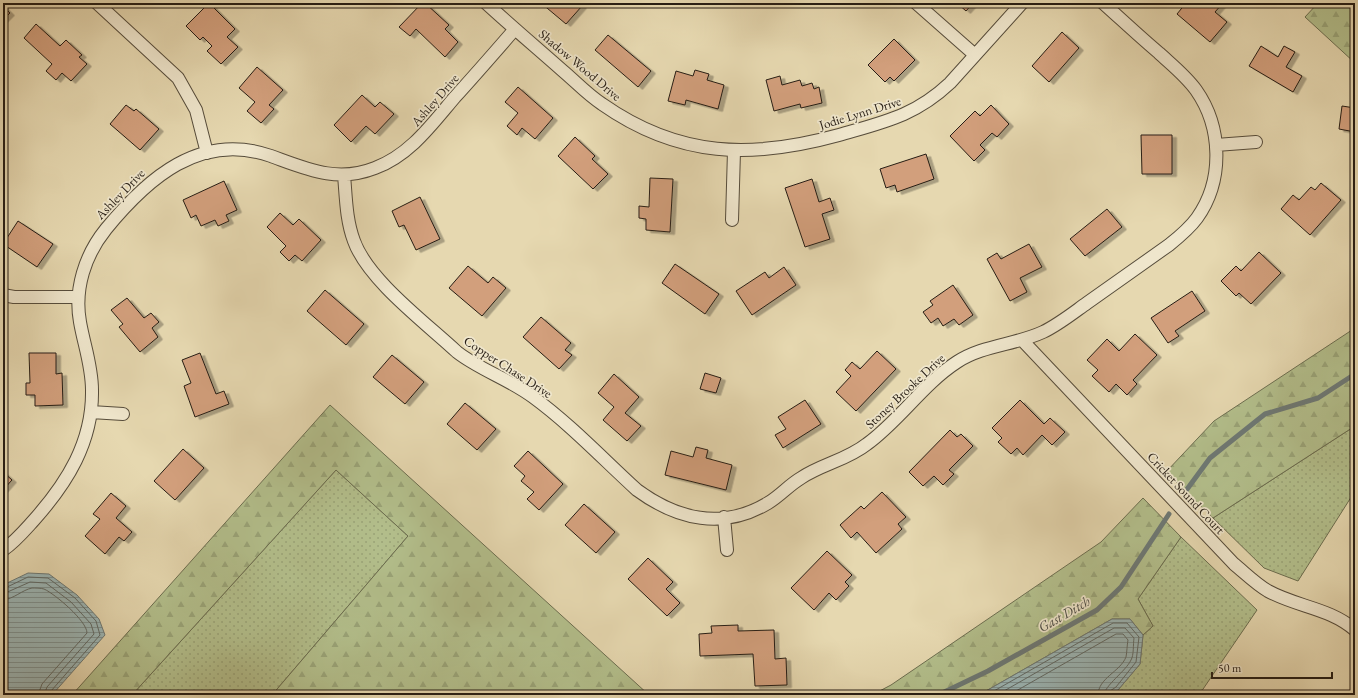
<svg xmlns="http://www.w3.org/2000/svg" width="1358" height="698" font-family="'EB Garamond',serif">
  <defs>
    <pattern id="green-dots" width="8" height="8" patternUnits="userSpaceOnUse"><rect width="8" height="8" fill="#b3bf8c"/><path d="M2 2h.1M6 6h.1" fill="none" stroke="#9aa478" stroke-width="1.8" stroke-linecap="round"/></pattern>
    <pattern id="forest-firs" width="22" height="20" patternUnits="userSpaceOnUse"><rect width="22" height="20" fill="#b3bf8c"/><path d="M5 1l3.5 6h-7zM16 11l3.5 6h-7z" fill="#9aa478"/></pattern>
    <pattern id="water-rules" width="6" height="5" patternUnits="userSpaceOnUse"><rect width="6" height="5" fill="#9cb7b7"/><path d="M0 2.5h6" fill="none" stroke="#7f9494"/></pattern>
    <filter id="shadow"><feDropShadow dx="4.5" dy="2.5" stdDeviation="0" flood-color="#0004"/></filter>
  </defs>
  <rect width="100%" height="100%" fill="#e6d8b0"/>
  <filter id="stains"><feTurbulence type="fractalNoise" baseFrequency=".005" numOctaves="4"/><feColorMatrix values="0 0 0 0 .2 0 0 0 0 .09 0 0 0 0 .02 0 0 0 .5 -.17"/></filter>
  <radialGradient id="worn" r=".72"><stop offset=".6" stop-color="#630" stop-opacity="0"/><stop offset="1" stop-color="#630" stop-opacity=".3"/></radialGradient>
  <path fill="url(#green-dots)" stroke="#6c6e50" d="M 1355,426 L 1355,491 L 1298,581 L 1264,568 L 1213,518 Z
    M 336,470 L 408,536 L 272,695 L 132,695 Z
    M 1181,537 L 1257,610 L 1199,695 L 1110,695 L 1118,690 L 1140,664 L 1143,635 L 1153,626 L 1138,599 Z"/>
  <path fill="url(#forest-firs)" stroke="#6c6e50" d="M 1318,3 L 1355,3 L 1355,63 L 1305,17 Z
    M 1355,328 L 1355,426 L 1213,518 L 1166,472 L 1214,421 Z
    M 330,405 L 649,695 L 272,695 L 408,536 L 336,470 L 132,695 L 72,695 Z
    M 1143,498 L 1181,537 L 1138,599 L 1153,626 L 1143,635 L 1130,619 L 1112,619 L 979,695 L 872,695 L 891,685 L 1101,542 Z"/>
  <path fill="url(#water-rules)" stroke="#6d7976" d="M 28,573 L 49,574 L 77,595 L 99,619 L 105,635 L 52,695 L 3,695 L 3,585 Z
    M 1112,619 L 1130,619 L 1143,635 L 1140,664 L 1118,690 L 1110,695 L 979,695 Z"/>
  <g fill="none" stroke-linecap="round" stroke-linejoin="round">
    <path stroke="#616a66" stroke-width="1" d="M 3,589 L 28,577 L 48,578 L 75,598 L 96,621 L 100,635 L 51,691 L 50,695
      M 3,594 L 30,582 L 46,583 L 71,602 L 91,624 L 94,634 L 47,687 L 44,695
      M 3,600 C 14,599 22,590 32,588 C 35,588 41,588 44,589 C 55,594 87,621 87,633 L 42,684 L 38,695
      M 987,695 L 1113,623 L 1127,623 L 1139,637 L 1136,662 L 1116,687 L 1110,691 L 1109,695
      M 997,695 L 1114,628 L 1125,628 L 1134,638 C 1133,645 1134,655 1131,660 C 1126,671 1104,686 1104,695
      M 1009,695 L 1116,634 L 1123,634 L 1128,640 C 1127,645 1127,652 1126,657 C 1120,672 1098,678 1098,695"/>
    <path stroke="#6d7976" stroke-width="5" d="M 1185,492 L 1210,458 L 1265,414 L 1318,398 L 1355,374
      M 938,695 L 988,671 L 1097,610 L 1121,587 L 1169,514"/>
  </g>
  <path fill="#d29f7c" stroke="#261d14" filter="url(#shadow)" d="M 209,3 L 235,29 L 227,37 L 238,47 L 221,64 L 207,51 L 212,46 L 203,37 L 200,40 L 186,26 Z
    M 422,3 L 425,3 L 449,25 L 445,29 L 458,42 L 445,57 L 416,29 L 410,36 L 399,27 Z
    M 541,3 L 578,3 L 582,6 L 566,24 Z
    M 957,3 L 973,3 L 966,11 Z
    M 1186,3 L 1222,4 L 1215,12 L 1227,22 L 1210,42 L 1177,14 Z
    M 3,6 L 10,13 L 3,20 Z
    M 36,24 L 60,46 L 66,40 L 82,55 L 79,57 L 87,64 L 71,81 L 62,73 L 56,80 L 46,71 L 52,64 L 24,38 Z
    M 1062,32 L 1079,48 L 1049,82 L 1032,66 Z
    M 608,35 L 651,71 L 638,87 L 595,50 Z
    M 894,39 L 915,60 L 894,81 L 890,77 L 885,82 L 868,65 Z
    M 1261,46 L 1278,57 L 1284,46 L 1295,52 L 1286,67 L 1302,76 L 1293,92 L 1249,66 Z
    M 257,67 L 283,90 L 269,105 L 274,109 L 261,123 L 247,111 L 255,102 L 239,88 Z
    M 695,70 L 709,74 L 707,80 L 724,85 L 718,109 L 686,100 L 685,105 L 668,101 L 676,71 L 693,76 Z
    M 780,76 L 782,85 L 800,80 L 802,86 L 812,83 L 814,89 L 819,87 L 822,103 L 801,108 L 800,104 L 774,111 L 766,80 Z
    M 518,87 L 553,118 L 535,139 L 522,128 L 517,135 L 507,126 L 518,113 L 505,102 Z
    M 362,95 L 375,107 L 380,102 L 394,114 L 375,134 L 366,126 L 351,142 L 334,125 Z
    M 126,105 L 134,111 L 136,109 L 159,129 L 140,150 L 110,124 Z
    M 991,105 L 1009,124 L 997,137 L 992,133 L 980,145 L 985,150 L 974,161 L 950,136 L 975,111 L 980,116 Z
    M 1342,106 L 1355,108 L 1355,132 L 1339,129 Z
    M 1141,135 L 1172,135 L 1172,174 L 1142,174 Z
    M 575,137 L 595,156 L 592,159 L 608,174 L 593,189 L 558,156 Z
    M 926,154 L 934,179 L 897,192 L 895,185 L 886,188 L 880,169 Z
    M 650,178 L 673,179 L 670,232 L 646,230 L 646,219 L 639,218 L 639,206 L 649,207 Z
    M 812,179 L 819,202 L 830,198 L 834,210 L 822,214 L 830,239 L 805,247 L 785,188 Z
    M 224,181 L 237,210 L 226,215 L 229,221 L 218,226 L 215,220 L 201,226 L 196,215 L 191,218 L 183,200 Z
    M 1321,183 L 1341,200 L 1310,235 L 1281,209 L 1293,195 L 1299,200 L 1311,187 L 1315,190 Z
    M 420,197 L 440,239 L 416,250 L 404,225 L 399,227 L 392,211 Z
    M 1107,209 L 1122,227 L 1085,256 L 1070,239 Z
    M 280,213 L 293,225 L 299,219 L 321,240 L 302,261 L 295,255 L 289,261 L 280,252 L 286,246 L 267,227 Z
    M 18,221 L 53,244 L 37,267 L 3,244 Z
    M 1029,244 L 1042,267 L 1020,278 L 1027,292 L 1010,301 L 987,259 L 997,253 L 1001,259 Z
    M 1259,252 L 1281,273 L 1251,304 L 1239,293 L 1236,296 L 1221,281 L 1236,266 L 1241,271 Z
    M 675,264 L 719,294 L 705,314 L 662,283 Z
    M 468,266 L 488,283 L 493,277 L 506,288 L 482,316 L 449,288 Z
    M 784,267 L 796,285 L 752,315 L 736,291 L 765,272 L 769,278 Z
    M 953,285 L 973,315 L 959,325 L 954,319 L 943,326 L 938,318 L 931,323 L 923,312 L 933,305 L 930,301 Z
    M 325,290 L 364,324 L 346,345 L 307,311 Z
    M 1192,291 L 1205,311 L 1175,331 L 1179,336 L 1168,343 L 1151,318 Z
    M 127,298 L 144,318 L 151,313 L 159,322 L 152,328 L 158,337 L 140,352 L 119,327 L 123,324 L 111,310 Z
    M 541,317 L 571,343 L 565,350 L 572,355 L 559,369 L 523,337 Z
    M 1135,334 L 1157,355 L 1133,380 L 1137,384 L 1127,395 L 1116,384 L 1109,392 L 1092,376 L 1098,370 L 1087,360 L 1107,339 L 1119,351 Z
    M 877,351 L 896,369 L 856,411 L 836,392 L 851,376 L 845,370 L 852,362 L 860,369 Z
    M 29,353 L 56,353 L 56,374 L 62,373 L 63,405 L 35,406 L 35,395 L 26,395 L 26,383 L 30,383 Z
    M 200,353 L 216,394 L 224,391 L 229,404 L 195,417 L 184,386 L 191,383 L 182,360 Z
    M 392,355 L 424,382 L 405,404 L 373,377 Z
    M 705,373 L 721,378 L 716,393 L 700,389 Z
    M 614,374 L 639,397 L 625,413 L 641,426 L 627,441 L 603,420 L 614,407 L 598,393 Z
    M 805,400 L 821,424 L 783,448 L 775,435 L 786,429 L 778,417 Z
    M 1020,400 L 1044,424 L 1050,418 L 1065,432 L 1052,445 L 1042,435 L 1023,455 L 1017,448 L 1011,454 L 998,442 L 1002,438 L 992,428 Z
    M 465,403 L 496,429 L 477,450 L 447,424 Z
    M 950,430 L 957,437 L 961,434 L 973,446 L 949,470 L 954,474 L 943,485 L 934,476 L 923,486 L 909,472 Z
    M 696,447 L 708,450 L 706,458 L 732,465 L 726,490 L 665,475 L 671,451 L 693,457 Z
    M 183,449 L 204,468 L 175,500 L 154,481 Z
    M 528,451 L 563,484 L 539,510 L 527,499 L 534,492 L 521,481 L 525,476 L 514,466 Z
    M 3,472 L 12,480 L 3,490 Z
    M 882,492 L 906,517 L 898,524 L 902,529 L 876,553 L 857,532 L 851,538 L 840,525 L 861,506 L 864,509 Z
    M 111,493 L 126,506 L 116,518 L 132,532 L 124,541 L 119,537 L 105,554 L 85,536 L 100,519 L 93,514 Z
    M 584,504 L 615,532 L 596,553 L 565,525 Z
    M 827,551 L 852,575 L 845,582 L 849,586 L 836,600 L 829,593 L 814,610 L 791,588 Z
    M 648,558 L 673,582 L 666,589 L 680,603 L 667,616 L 628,579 Z
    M 738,625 L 738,631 L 774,630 L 775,659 L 786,658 L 787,685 L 755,686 L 753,654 L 700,656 L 699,634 L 712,633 L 711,626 Z"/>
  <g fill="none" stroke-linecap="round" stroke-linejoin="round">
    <g stroke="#564c3b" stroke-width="14">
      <path id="minor" d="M 97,3 L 178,78 L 196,110 L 207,153
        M 486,3 C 511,26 537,48 563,71 C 576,82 588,95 602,104 C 679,158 752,159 839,135 C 884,122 915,116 950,83 L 1022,3
        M 916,3 L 975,55
        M 1216,145 L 1256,142
        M 344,175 C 346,197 346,220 354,241 C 368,280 426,323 457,352 C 480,370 509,379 533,397 C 570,424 603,459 637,490 C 678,520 723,530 768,503 C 780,496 789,485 801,478 C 822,464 847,460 867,444 C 900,420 923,384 957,362 C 983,345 1015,345 1043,332 C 1058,325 1073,313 1087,303 C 1114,284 1142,264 1169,245 C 1179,237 1189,229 1197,218 C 1224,180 1222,127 1196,90 C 1186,76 1172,65 1159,53 C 1140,37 1122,20 1103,3
        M 732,220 L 734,151
        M 3,295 L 14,297 L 78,297
        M 1022,340 L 1234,564 C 1245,573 1256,584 1268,591 C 1297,607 1330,608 1355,630
        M 91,412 L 123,414
        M 724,517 L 727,550
        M 3,550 C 15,542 24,531 34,520 C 67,483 93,442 92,390 C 92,366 84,345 80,322 C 74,289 85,255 106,229 C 147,179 200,131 271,156 C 307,169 337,183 375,168 C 410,155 432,124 455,97 C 475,75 495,52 515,29"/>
    </g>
    <use href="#minor" stroke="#efe6cc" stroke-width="12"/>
  </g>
  <g text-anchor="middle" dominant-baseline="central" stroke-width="3.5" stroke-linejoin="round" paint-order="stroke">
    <g font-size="13" fill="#261d14" stroke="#efe6cc">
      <text transform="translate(580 65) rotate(40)">Shadow Wood Drive</text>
      <text transform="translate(435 100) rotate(-49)">Ashley Drive</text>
      <text transform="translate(860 113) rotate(-17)">Jodie Lynn Drive</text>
      <text transform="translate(120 194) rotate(-46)">Ashley Drive</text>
      <text transform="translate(508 367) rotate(33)">Copper Chase Drive</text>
      <text transform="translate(905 391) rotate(-43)">Stoney Brooke Drive</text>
      <text transform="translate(1186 493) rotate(47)">Cricket Sound Court</text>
    </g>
    <g font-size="14" font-style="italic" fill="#494b45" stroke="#efe6cc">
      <text transform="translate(1064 614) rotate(-30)">Gast Ditch</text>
    </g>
  </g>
  <rect width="1358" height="698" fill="none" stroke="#e6d8b0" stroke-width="16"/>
  <rect x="4" y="4" width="1350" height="690" fill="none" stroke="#261d14" stroke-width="2"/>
  <rect x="8" y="8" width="1342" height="682" fill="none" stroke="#261d14"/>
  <path d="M1212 672v6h120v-6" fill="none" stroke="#261d14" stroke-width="2"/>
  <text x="1218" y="672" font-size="12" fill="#261d14" stroke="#efe6cc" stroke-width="3" paint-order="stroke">50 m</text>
  <rect width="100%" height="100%" filter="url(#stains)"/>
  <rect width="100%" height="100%" fill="url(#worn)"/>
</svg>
